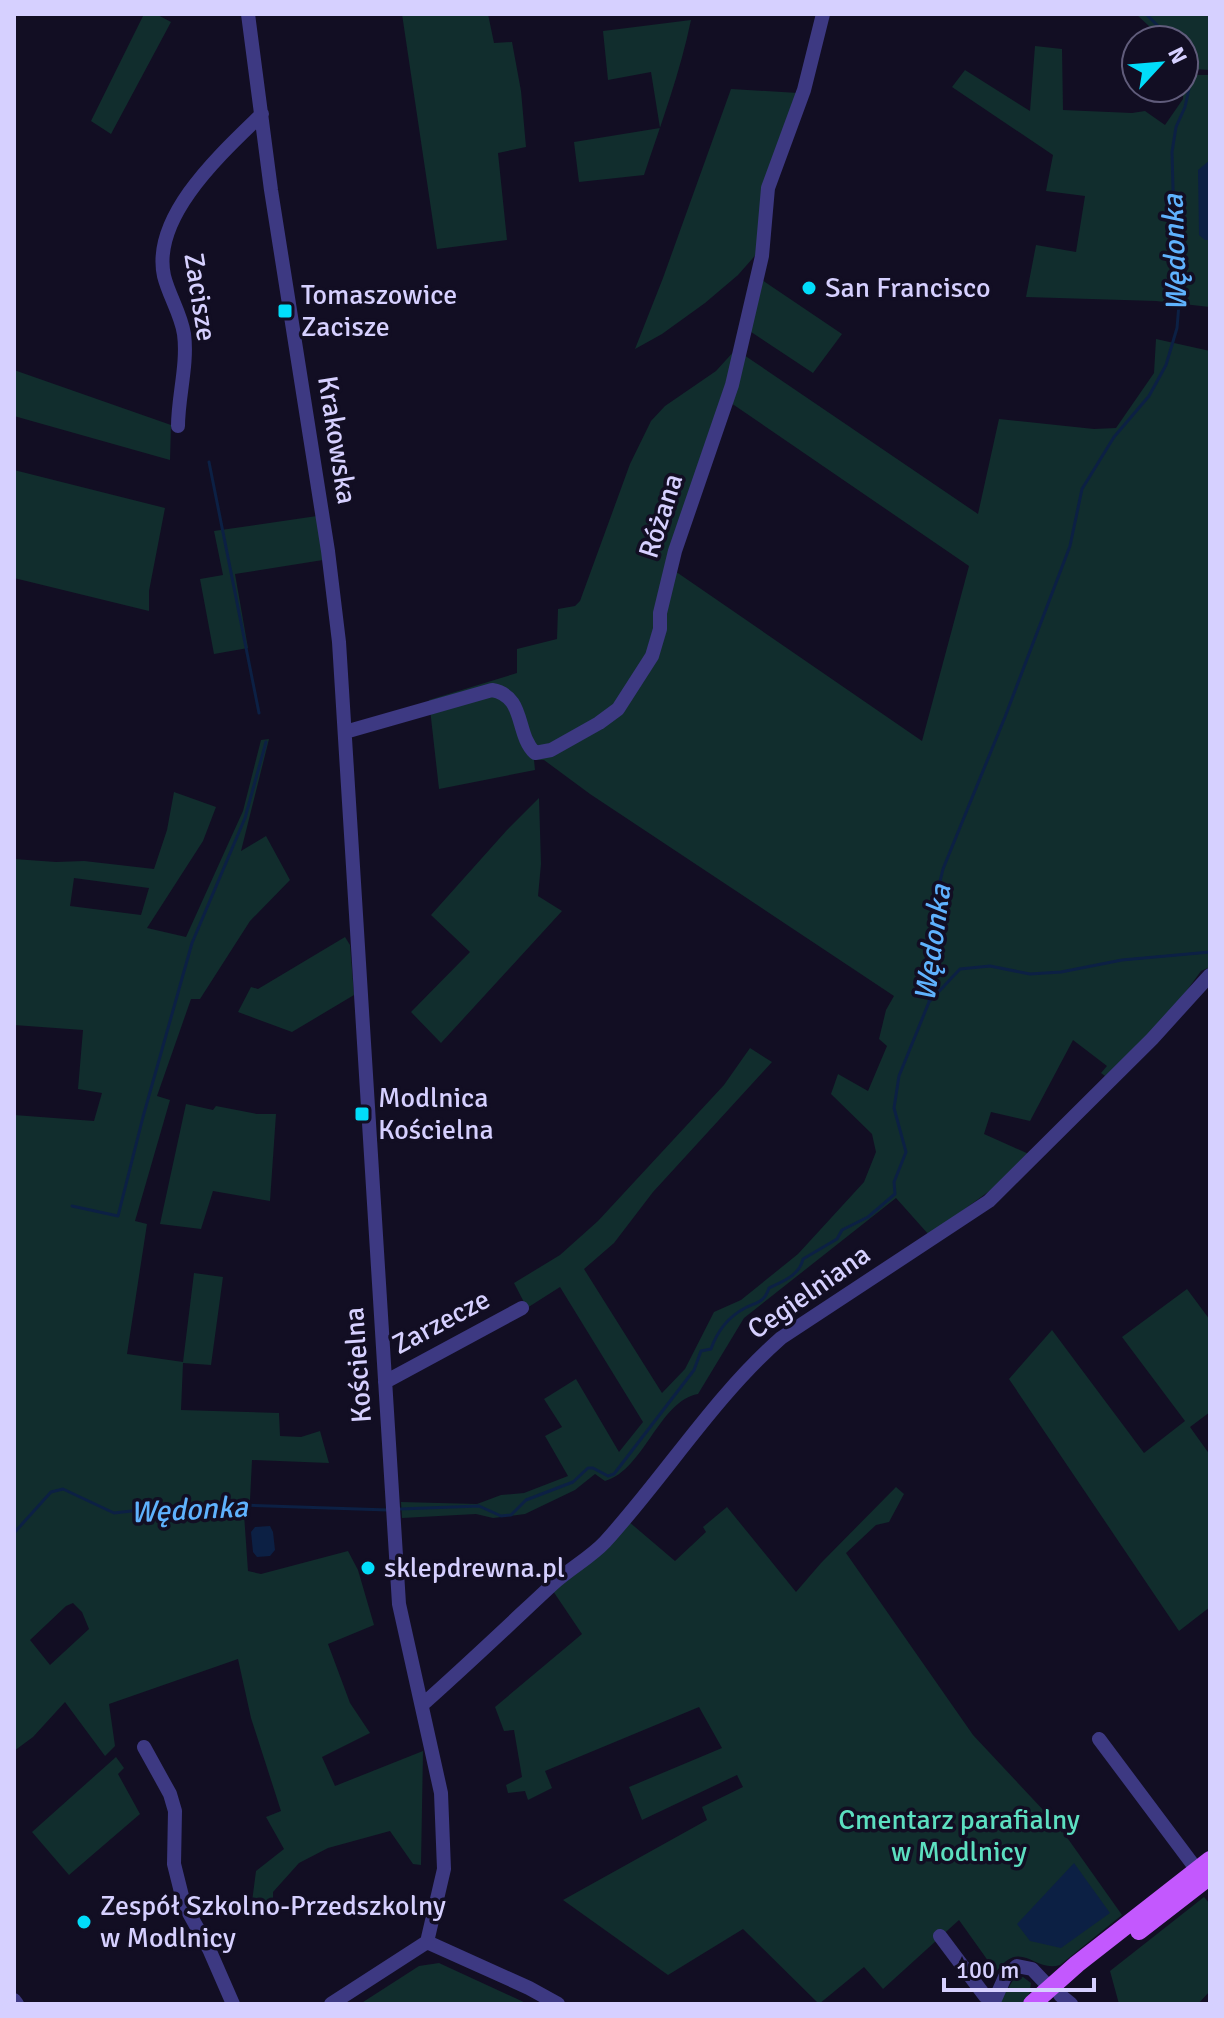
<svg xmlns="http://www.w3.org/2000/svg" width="1224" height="2018" font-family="Signika,sans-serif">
  <rect width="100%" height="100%" fill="#120e23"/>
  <path fill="#112d2d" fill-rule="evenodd" d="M 144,14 L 156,14 L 171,22 L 111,134 L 91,121 Z
    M 402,14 L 488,14 L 494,43 L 512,42 L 521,91 L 526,147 L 498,153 L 507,240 L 437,249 Z
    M 1136,14 L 1210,14 L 1210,70 L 1193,69 L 1184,60 L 1184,40 L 1164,40 Z
    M 691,20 C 680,73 661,124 644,175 L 579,182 L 574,142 L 660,128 L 651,72 L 608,80 L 603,31 Z
    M 1035,46 L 1062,49 L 1063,110 L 1132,113 L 1145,111 L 1165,125 L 1183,99 L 1184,75 L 1210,75 L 1210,307 L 1156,301 L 1026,297 L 1036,245 L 1076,252 L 1085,196 L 1046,191 L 1053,155 L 952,87 L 965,70 L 1030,111 Z
    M 731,89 L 798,93 L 760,250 L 738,275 L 705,303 L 662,334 L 635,349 L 663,278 Z
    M 759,278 L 842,334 L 813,373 L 745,328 Z
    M 1156,339 L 1210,351 L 1210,967 L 1201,971 L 1169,1015 L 1105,1076 L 1101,1073 L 1107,1066 L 1073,1040 L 1030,1121 L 991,1112 L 984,1134 L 1031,1155 L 999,1184 L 929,1235 L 896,1198 L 744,1318 L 698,1394 C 659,1401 644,1470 605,1481 L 595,1474 L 575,1490 L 525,1514 L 493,1518 L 476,1514 L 402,1518 L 401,1502 L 477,1504 L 501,1495 L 524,1493 L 568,1476 L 545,1436 L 562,1427 L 544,1399 L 576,1379 L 619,1452 L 643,1422 L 560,1287 L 527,1308 L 514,1283 L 560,1255 L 598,1221 L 724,1085 L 750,1048 L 772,1062 L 653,1192 L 614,1243 L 584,1269 L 662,1393 L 685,1369 L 714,1312 L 741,1300 L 798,1254 L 864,1182 L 876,1152 L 872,1134 L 831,1094 L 838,1074 L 868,1091 L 887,1046 L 879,1039 L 886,1010 L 894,996 L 590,794 L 544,760 L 534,760 L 535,770 L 439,789 L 429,700 L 517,673 L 517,649 L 557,639 L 558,609 L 575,606 L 580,601 L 630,464 L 651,421 L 665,406 L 716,371 L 736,349 L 672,569 L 922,741 L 969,566 L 731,403 L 741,353 L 978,514 L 999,419 L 1094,429 L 1116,428 L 1154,373 Z
    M 14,370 L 171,425 L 170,460 L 14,416 Z
    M 14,470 L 165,508 L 149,591 L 149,611 L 14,578 Z
    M 317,516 L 323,560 L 235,574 L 248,648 L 214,654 L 200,579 L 223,575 L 214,531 Z
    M 269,739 L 241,851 L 266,836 L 290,880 L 250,921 L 200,999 L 191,999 L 157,1096 L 170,1100 L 135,1221 L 147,1224 L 127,1354 L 183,1362 L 194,1273 L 223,1277 L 211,1365 L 183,1363 L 181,1410 L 279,1413 L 280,1436 L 301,1437 L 320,1431 L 329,1463 L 252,1460 L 250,1500 L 244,1514 L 248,1571 L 261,1574 L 348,1551 L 358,1570 L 374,1625 L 328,1644 L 350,1703 L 370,1733 L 322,1757 L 335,1786 L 423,1751 L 421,1865 L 413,1864 L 390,1831 L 328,1848 L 299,1863 L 273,1892 L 273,1907 L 250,1917 L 256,1871 L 284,1849 L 266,1817 L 281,1811 L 251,1718 L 238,1659 L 109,1704 L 115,1746 L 105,1756 L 65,1702 L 33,1737 L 14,1751 L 14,1115 L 94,1121 L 102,1093 L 78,1089 L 83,1030 L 14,1025 L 14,859 L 56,862 L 84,861 L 154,869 L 167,830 L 174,792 L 216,807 L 203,841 L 147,928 L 186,937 L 243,811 L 261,740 ZM 74,878 L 149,888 L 141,915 L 70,906 ZM 73,1603 L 82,1612 L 89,1629 L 50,1665 L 30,1640 L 66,1606 Z
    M 539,798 L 541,864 L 538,896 L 562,911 L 441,1043 L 411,1012 L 470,952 L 431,915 L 507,830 Z
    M 345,937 L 350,945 L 354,995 L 292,1032 L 238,1012 L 251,987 L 258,989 Z
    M 186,1104 L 213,1110 L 216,1106 L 257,1114 L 276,1114 L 270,1201 L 213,1191 L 201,1229 L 160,1224 Z
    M 1187,1289 L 1210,1320 L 1210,1412 L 1190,1427 L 1210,1455 L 1210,1607 L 1179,1631 L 1009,1379 L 1052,1330 L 1144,1453 L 1185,1421 L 1122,1337 Z
    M 896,1487 L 904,1494 L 889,1522 L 876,1525 L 846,1553 L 973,1735 L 1061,1829 L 1122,1915 L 1060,1965 C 1034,1973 1021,1937 996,1972 L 959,1920 L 883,1989 L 864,1967 L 819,2004 L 743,1929 L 668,1975 L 563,1900 L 707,1820 L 702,1807 L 743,1787 L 737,1775 L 642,1820 L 629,1787 L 722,1748 L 699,1707 L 545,1771 L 552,1788 L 528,1800 L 525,1791 L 508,1793 L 506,1785 L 522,1777 L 514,1730 L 504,1731 L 495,1707 L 582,1634 L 553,1591 L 628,1521 L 675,1561 L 706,1532 L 703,1527 L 727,1507 L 796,1592 L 821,1563 Z
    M 116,1757 L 124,1768 L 118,1774 L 140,1814 L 69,1875 L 32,1832 Z
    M 1204,1897 L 1210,1904 L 1210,1991 L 1198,2004 L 1119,2004 L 1110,1971 Z
    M 439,1963 L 528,2004 L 360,2004 L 419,1966 Z
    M 1023,1977 L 1031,1983 L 1029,1997 L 1022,2004 L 999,2004 L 1013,1980 Z"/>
  <path fill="#0c2044" d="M 1210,160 L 1210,240 L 1205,240 L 1199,235 L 1198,170 Z
    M 270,1526 L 273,1532 L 275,1550 L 270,1556 L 257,1557 L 253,1552 L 251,1532 L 255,1527 Z
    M 1074,1863 L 1110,1913 L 1061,1948 L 1030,1941 L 1017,1924 Z"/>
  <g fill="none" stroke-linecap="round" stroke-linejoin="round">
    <path stroke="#0c2044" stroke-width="3" d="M 1146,14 L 1172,40
      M 209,462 L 259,713
      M 929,1002 L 960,969 L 990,966 L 1030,974 L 1061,972 L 1122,960 L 1210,952
      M 72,1206 L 118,1216 L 143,1117 L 192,943 L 245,818 L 266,742
      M 400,1509 L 479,1506 L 501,1516 L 511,1515 L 526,1500 L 573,1482 L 588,1468 L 593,1468 L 608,1476 L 614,1474 L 694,1370 L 701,1351 L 711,1349 C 717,1332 728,1317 745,1308 C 757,1302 764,1303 769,1288 C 783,1281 799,1276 803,1259 L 837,1239 L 842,1230 L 868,1217 L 895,1194 L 894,1182 L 906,1152 L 894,1108 L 899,1076 L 929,1002 L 931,919 L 943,869 L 1005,717 L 1070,546 L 1082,489 L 1114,437 L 1149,396 L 1166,365 L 1177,328 L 1180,292 L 1174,224 L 1172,152 L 1176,127 L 1185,107 L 1190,84 L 1189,63 L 1184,55
      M 14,1533 L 51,1492 L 63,1489 L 114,1513 L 158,1508 L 239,1505 L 388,1510"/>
    <path stroke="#3d3982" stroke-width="14" d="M 248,14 L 271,190 L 328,551 L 339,642 L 399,1604 L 441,1793 L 444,1869 L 427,1942
      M 178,426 C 178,397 188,364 184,334 C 181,314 169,296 164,276 C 151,216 223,152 262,114
      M 345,732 L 492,690 C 526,696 515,734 535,753 L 551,750 L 599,723 L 618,709 L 652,656 L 660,629 L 660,613 L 675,551 L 732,385 L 762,256 L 768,188 L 804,90 L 823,14
      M 385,1382 L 522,1308
      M 422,1705 C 466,1666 509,1625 553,1584 C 569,1569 590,1558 605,1542 C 666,1475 713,1398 781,1338 L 989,1201 L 1152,1039 L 1210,975
      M 1099,1739 L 1197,1870
      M 144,1747 L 170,1794 L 175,1811 L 174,1864 L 184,1904 L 209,1949 L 233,2004
      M 940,1936 L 985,1996 L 994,2002
      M 427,1942 L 529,1988 L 558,2004
      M 1060,1995 L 1071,2004
      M 14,2000 L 17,2004
      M 331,2004 L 427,1942
      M 993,2004 L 1005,1977 L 1017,1966 L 1032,1969 L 1050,1988"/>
    <path stroke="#c358fe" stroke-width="18" d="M 1139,1931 L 1210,1876
      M 1032,2004 L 1077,1964 L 1210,1860"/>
  </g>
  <g fill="#01ddfa" stroke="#120e23" stroke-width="3">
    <circle cx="809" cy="288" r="8"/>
    <rect x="277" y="303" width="16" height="16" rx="4"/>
    <rect x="354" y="1106" width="16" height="16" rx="4"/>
    <circle cx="368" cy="1568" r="8"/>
    <circle cx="84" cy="1922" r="8"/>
  </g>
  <g text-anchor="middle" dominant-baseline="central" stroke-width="7" stroke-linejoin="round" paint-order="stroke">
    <g font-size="28" fill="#d6d0ff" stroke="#120e23" text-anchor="start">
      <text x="825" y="288">San Francisco</text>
      <text x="301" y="295">Tomaszowice<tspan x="301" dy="32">Zacisze</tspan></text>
      <text x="378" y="1098">Modlnica<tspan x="378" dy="32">Kościelna</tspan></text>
      <text x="384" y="1568">sklepdrewna.pl</text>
      <text x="100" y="1906">Zespół Szkolno-Przedszkolny<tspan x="100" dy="32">w Modlnicy</tspan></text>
    </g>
    <g font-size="28" fill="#d6d0ff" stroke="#120e23">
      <text transform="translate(200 297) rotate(81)">Zacisze</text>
      <text transform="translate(337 440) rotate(81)">Krakowska</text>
      <text transform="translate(661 516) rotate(-72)">Różana</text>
      <text transform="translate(809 1292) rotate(-35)">Cegielniana</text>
      <text transform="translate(441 1322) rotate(-28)">Zarzecze</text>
      <text transform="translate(358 1365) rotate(-94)">Kościelna</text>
    </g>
    <g font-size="28" fill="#5cdfc0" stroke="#120e23">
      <text x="959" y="1820">Cmentarz parafialny<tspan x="959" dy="32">w Modlnicy</tspan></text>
    </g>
    <g font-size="30" font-style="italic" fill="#5fb2fe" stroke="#120e23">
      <text transform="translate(1175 253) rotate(-92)">Wędonka</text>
      <text transform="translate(933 943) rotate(-82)">Wędonka</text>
      <text transform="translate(189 1510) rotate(-3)">Wędonka</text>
    </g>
  </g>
  <rect width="1224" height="2018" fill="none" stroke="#d6d0ff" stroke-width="32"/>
  <g transform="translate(1160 64) rotate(64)"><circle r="38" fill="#120e23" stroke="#605c7b" stroke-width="2"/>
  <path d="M0-6L14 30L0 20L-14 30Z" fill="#01ddfa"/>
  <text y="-12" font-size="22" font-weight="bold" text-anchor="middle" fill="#d6d0ff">N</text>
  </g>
  <path d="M944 1978v12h150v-12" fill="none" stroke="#d6d0ff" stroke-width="4"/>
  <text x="956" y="1978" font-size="24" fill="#d6d0ff" stroke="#120e23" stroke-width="6" paint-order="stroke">100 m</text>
</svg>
